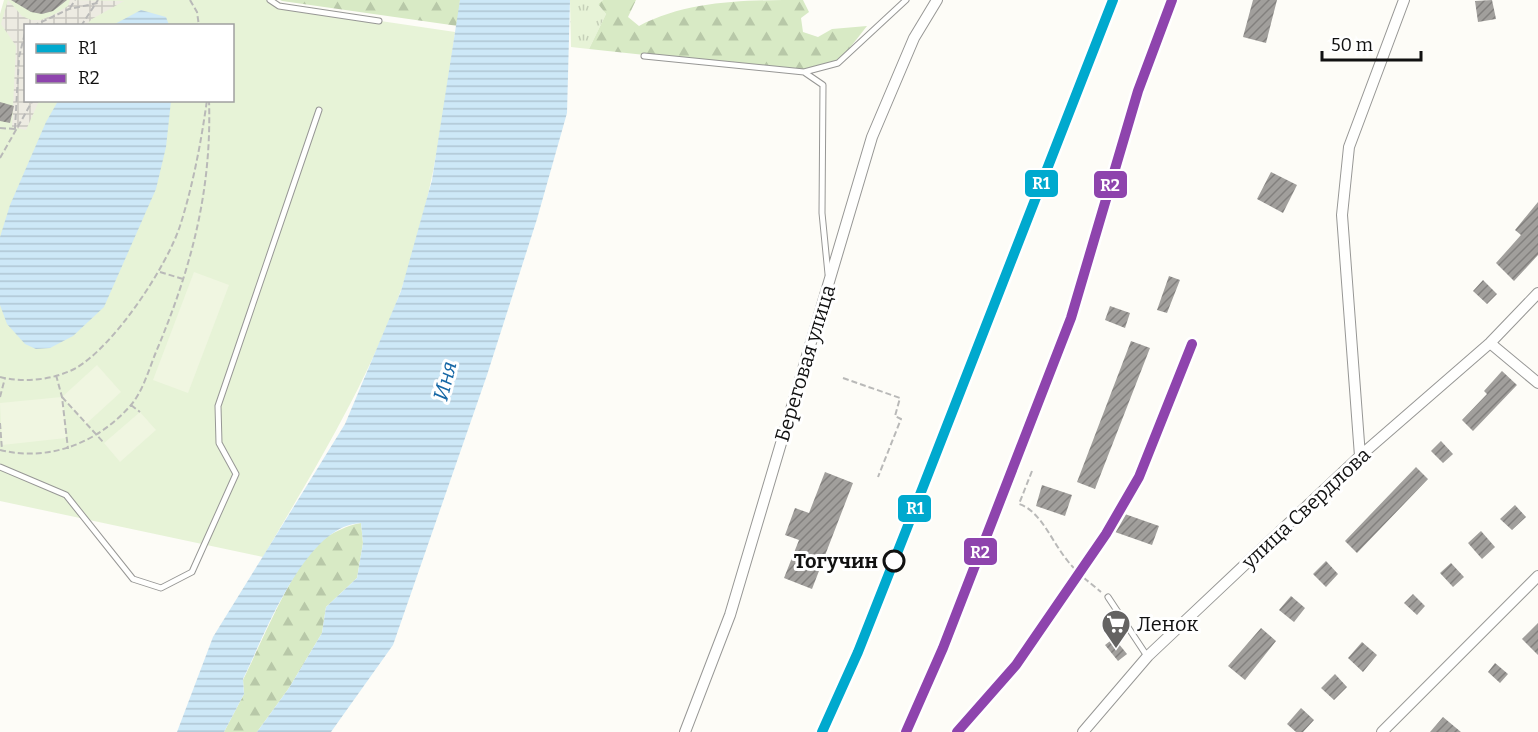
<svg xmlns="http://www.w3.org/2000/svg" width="1538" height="732" font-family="Bitter,serif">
  <defs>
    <pattern id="grass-tufts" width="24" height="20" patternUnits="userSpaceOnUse" patternTransform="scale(1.5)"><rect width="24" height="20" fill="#e7f3d7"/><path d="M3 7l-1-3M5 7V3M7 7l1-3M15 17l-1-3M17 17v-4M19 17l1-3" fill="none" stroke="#c5cfb8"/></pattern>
    <pattern id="forest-firs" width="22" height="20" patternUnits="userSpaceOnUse" patternTransform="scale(1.5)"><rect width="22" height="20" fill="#d8eac5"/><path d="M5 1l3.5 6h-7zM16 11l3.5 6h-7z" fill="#b8c8a8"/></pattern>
    <pattern id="plaza-grid" width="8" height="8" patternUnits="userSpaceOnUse" patternTransform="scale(1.5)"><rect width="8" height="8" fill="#edebe2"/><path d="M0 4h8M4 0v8" fill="none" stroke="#cac8c1"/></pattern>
    <pattern id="water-rules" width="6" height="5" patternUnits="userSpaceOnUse" patternTransform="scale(1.5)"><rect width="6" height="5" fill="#cde8f7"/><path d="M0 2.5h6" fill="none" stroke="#afc6d3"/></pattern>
    <pattern id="building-hatch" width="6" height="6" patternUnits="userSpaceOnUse" patternTransform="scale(1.5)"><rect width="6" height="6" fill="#a19f9c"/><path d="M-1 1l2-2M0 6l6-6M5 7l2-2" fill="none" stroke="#82807e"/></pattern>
  </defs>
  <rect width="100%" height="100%" fill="#fdfcf7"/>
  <path fill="url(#grass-tufts)" d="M 570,0 L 603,0 L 598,4 L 606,14 L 589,49 L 571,47 Z"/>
  <path fill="url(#forest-firs)" d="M 280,0 L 460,0 L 458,26 L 282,1 Z
    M 603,0 L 636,0 L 628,17 L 639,26 C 688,0 748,0 803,0 L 809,12 L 801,18 L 803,32 L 818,37 L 832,29 L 867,26 L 838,63 L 804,72 L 589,49 L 606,14 L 598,4 Z
    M 361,523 L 363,543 L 357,578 L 326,607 L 322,633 L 289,688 L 257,732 L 224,732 L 244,694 L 243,680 C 259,648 295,561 320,542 C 331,533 348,525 361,523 Z"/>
  <path fill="#e7f3d7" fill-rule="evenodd" d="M 4,0 L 270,0 L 279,6 L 455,32 C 443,119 431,207 401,290 C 367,384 313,472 263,557 L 0,501 L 0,14 ZM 26,26 L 232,26 L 232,100 L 26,100 Z"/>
  <path fill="#f0f6e1" d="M 194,272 L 229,285 L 188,393 L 153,380 Z
    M 97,365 L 121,392 L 86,424 L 63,398 L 66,438 L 2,445 L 0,403 L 62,397 Z
    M 140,412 L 156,430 L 120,462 L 104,443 Z"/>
  <path fill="url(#plaza-grid)" d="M 8,0 L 22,16 L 31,20 L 41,20 L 55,14 L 68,6 L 70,0 L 124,1 L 92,19 L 86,25 L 26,26 L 26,100 L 39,101 L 26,130 L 12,127 L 16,46 L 1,24 Z"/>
  <path fill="url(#water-rules)" d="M 460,0 L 570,0 L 567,113 L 537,219 L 487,375 L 393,645 L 331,732 L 257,732 L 289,688 L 322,633 L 326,607 L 357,578 L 363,543 L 361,523 C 305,525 265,635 243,679 L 244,694 L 224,732 L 177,732 L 213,637 L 345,424 L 401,291 L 432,180 Z
    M 141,10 L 166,17 L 169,25 L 113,25 Z
    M 58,101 L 171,101 L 166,147 L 156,189 L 104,307 L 73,336 L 50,348 L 36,349 L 25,344 L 7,324 L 0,305 L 0,237 L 10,205 L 46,122 Z"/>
  <path fill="url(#building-hatch)" d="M 11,0 L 67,0 L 53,11 L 42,14 L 31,12 Z
    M 1253,0 L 1277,0 L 1266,43 L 1243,37 Z
    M 1492,0 L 1496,19 L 1478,22 L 1475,1 Z
    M 0,102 L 14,106 L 10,123 L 0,121 Z
    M 1271,172 L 1297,185 L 1283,213 L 1257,199 Z
    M 1538,202 L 1538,255 L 1514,281 L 1496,263 L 1521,235 L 1515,230 Z
    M 1169,276 L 1180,280 L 1167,313 L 1157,310 Z
    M 1483,280 L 1497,294 L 1487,304 L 1473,291 Z
    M 1110,306 L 1130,313 L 1125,328 L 1105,320 Z
    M 1131,341 L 1150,348 L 1095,489 L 1077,482 Z
    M 1502,371 L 1517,385 L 1473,431 L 1462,420 L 1487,394 L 1484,391 Z
    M 1441,441 L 1453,454 L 1443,463 L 1431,451 Z
    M 1416,467 L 1428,479 L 1357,553 L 1345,541 Z
    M 825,472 L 853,483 L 812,589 L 784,578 L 799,540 L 785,535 L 795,508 L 809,513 Z
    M 1042,485 L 1072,495 L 1065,516 L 1036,506 Z
    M 1515,505 L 1526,517 L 1512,530 L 1500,519 Z
    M 1122,513 L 1159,526 L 1152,545 L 1115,532 Z
    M 1481,531 L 1495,547 L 1482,559 L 1468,543 Z
    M 1326,561 L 1338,574 L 1326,587 L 1313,574 Z
    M 1451,563 L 1464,577 L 1453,587 L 1440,573 Z
    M 1413,594 L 1425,606 L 1417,615 L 1404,603 Z
    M 1291,596 L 1305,608 L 1294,622 L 1279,610 Z
    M 1538,623 L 1538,655 L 1522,639 Z
    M 1261,628 L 1276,641 L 1245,680 L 1228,666 Z
    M 1114,638 L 1127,654 L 1118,661 L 1105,645 Z
    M 1362,642 L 1377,655 L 1363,672 L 1348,658 Z
    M 1495,663 L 1508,674 L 1500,683 L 1488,672 Z
    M 1335,674 L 1347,687 L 1334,700 L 1321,688 Z
    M 1301,708 L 1314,720 L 1303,732 L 1296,732 L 1287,724 Z
    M 1443,717 L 1461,732 L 1430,732 Z"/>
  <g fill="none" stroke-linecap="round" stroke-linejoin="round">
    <g stroke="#979795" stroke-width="7">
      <path id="lane" d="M 270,0 L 279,6 L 379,21
        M 644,56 L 804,72 L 823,85 L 822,213 L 828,274
        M 804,72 L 838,63 L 906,0
        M 0,467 L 66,495 L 133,579 L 161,588 L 192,572 L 236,474 L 219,443 L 218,406 L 319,110
        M 1108,597 L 1147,656"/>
    </g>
    <g stroke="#979795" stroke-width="12">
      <path id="street" d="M 1490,343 L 1538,383
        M 1360,456 L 1342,215 L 1349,147 L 1404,0
        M 685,732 L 730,615 L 872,137 L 914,38 L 937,0
        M 1083,732 L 1148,656 L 1360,456 L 1490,343 L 1538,293
        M 1382,732 L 1538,576"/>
    </g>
    <path stroke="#b9b9b8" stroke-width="2" stroke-dasharray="6 3" stroke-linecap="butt" d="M 190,0 L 197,12 L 199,26
      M 70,8 L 75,0
      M 33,26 L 69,9 L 98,3
      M 81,26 L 98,0
      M 0,128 L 15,129
      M 15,129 L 19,57 L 26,29
      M 0,158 L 33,100
      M 160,272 L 183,279
      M 56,375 L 62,397 L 68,449
      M 0,377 C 24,383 54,380 76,368 C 114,346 166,268 180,226 C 193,185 201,143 207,100
      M 843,378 L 900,398 L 895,416 L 901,419 L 878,477
      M 0,397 L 5,378
      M 62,397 L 104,443
      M 131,405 L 140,412
      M 0,423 L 2,450
      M 0,450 C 49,462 98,443 131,405 C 143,391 149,369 156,352 C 191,269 212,191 209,100
      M 1032,471 L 1019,504 C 1041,511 1052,542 1067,560 C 1077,573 1089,582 1101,592"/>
    <use href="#lane" stroke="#fffffe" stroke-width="5"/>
    <use href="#street" stroke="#fffffe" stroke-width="10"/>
    <g stroke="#fff" stroke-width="15">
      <path id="rail-1" d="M 822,732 L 858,652 L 907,528 L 1113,0"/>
    </g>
    <g stroke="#fff" stroke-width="15">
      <path id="rail-2" d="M 906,732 L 943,648 L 1071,318 L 1138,91 L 1172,0
        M 957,732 L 1016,665 L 1106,534 L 1139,477 L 1192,344"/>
    </g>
    <use href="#rail-1" stroke="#00a9ce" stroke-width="10"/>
    <use href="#rail-2" stroke="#8e44ad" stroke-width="10"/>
  </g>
  <defs>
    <g id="supermarket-pin" transform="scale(1.5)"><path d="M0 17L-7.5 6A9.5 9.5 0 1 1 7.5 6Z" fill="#646362" stroke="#fff"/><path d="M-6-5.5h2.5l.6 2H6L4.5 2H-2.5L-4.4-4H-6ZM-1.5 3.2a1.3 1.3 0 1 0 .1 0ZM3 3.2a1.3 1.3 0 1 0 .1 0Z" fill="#fff"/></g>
  </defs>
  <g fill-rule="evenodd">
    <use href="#supermarket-pin" x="1116" y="624"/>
  </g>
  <circle fill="#fff" stroke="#111" stroke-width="3" cx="894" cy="561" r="10"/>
  <g text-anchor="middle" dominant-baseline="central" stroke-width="6" stroke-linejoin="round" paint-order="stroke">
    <g font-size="20" fill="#111" stroke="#fff">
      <text transform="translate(805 363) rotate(-73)">Береговая улица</text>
      <text transform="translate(1306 508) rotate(-43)">улица Свердлова</text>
    </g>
    <g font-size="20" font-weight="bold" fill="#111" stroke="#fff" text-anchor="end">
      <text x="878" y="561">Тогучин</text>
    </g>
    <g font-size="20" fill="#111" stroke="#fff" text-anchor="start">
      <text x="1137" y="624">Ленок</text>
    </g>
    <g font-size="21" font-style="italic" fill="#1768a6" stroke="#fff">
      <text transform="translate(445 381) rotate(-76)">Иня</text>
    </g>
  </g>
  <g stroke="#fff" stroke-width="2">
    <rect x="1024" y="169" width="35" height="29" rx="6" fill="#00a9ce"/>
    <rect x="1093" y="170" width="35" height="29" rx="6" fill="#8e44ad"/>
    <rect x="897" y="494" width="35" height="29" rx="6" fill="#00a9ce"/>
    <rect x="963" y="537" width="35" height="29" rx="6" fill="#8e44ad"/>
  </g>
  <g font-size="16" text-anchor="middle" font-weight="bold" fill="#fff">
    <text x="1041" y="189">R1</text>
    <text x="1110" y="191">R2</text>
    <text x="915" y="514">R1</text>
    <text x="980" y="558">R2</text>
  </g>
  <rect x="24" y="24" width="210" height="78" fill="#ffffff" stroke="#a0a0a0" stroke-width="1.5"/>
  <rect x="36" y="44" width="30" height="9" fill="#00a9ce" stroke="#a0a0a0" stroke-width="1.5"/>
  <text x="78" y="54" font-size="18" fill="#111111">R1</text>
  <rect x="36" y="74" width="30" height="9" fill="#8e44ad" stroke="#a0a0a0" stroke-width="1.5"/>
  <text x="78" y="84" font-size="18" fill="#111111">R2</text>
  <path d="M1322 51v9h99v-9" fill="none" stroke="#111111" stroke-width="3"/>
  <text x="1331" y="51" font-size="18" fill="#111111" stroke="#ffffff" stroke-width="4.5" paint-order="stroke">50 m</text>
</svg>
